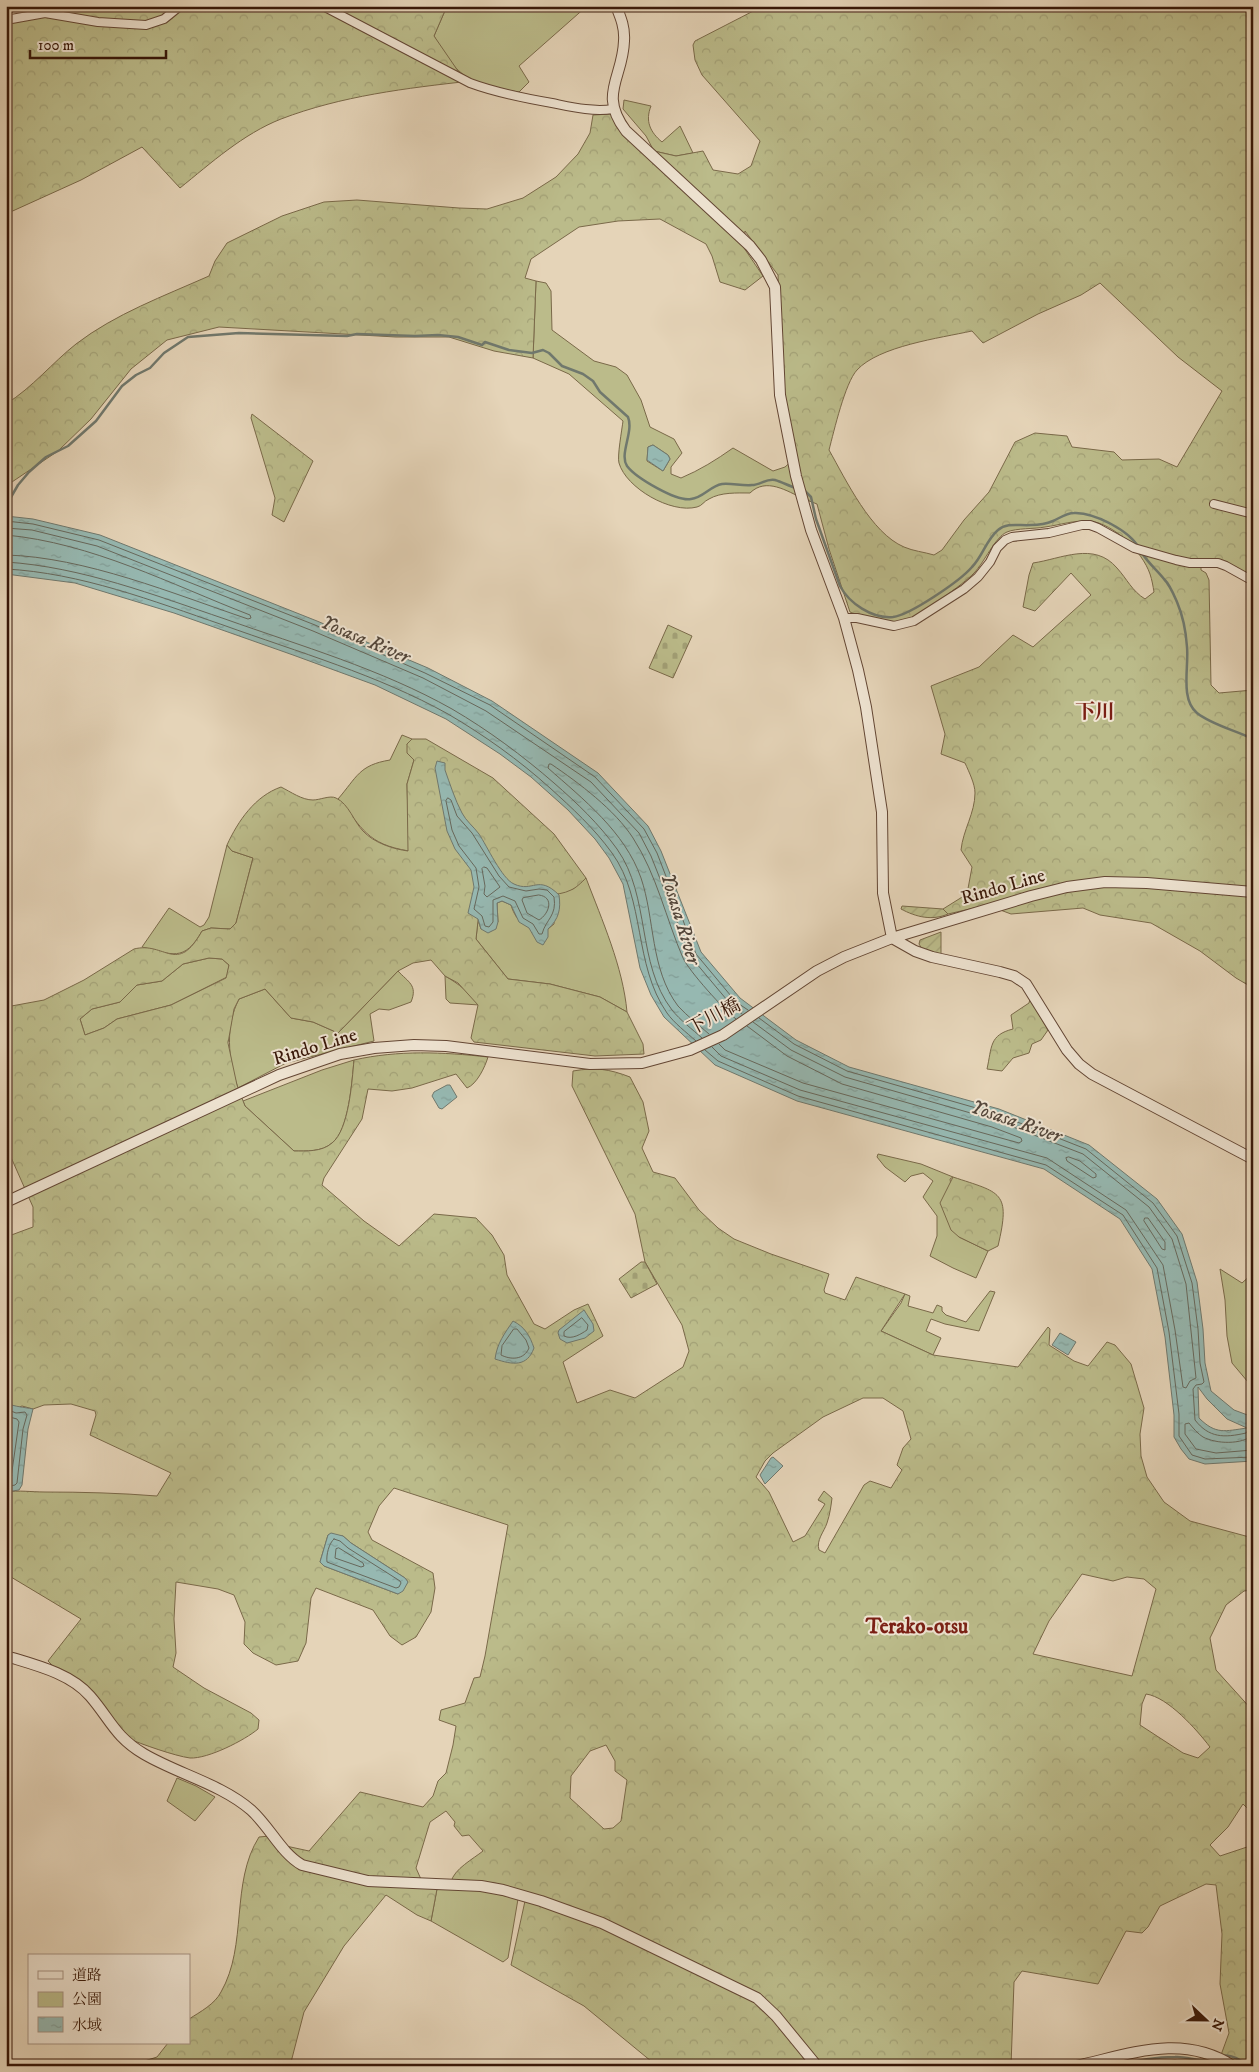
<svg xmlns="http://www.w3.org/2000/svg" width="1259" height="2072" font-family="'IM FELL DW Pica','Noto Serif JP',serif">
  <defs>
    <pattern id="forest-crowns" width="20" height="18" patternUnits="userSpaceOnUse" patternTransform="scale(1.25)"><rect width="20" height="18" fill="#bbbb8a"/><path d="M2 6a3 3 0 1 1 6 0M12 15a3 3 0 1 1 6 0" fill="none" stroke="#a2a076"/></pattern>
    <pattern id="cemetery-stones" width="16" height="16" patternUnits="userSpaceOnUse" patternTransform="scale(1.25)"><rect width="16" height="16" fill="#bbbb8a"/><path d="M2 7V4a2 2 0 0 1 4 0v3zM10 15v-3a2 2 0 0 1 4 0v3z" fill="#a2a076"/></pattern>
    <pattern id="garden-furrows" width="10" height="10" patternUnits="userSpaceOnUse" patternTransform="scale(1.25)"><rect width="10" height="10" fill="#bbbb8a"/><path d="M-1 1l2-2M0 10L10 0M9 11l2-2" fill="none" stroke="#a2a076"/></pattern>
    <pattern id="water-ripples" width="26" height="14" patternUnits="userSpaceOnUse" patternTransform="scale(1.25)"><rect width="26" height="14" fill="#96b8b1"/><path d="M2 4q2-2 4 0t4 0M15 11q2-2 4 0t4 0" fill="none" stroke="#829d97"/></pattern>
  </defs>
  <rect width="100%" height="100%" fill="#e5d4b8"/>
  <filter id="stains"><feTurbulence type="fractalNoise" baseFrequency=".004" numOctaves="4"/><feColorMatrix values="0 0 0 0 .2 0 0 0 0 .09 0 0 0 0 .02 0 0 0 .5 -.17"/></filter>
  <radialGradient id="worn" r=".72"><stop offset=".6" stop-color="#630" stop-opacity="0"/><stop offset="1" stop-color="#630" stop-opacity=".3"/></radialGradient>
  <path fill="#bbbb8a" stroke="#7a6949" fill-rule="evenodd" d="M 447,6 L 587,6 L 519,66 L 529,82 L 519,92 C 471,85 458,79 434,36 Z
    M 624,100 L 651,106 C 645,121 650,132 662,142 L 680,126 L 693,153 L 676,156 L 654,151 L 646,136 L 623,109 Z
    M 536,281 L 546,283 L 551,291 L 552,330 L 594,361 L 616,367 L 627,375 L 641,400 L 650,427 L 674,439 L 682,453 L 671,467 L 671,474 L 681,478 C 700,470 716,460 733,448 L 773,471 L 785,467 L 795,458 L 804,499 C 787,491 766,477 750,493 C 737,493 721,492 709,499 C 704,501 702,506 697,507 C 671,514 626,488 619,463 C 617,457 622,429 623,421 L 569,374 L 533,358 ZM 653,445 L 668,455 L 670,459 L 663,471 L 647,461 L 648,447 Z
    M 402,735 L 412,739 L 407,744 L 414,760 L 407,784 L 409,851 C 366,844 363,828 338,799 C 357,777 359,765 390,760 Z
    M 227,845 L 232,851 L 253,858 L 236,923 L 230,929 L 211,928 L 202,931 C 184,963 172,954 142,947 L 169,908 L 200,927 L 204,925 L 209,917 Z
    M 586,878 C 602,920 623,967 627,1012 L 600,997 L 550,984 L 508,979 L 476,939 L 478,920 L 481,929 L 498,922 L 497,903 L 502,901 L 511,905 C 517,925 528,928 548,929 L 554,924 L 555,893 L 573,889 Z
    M 209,958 L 222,959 L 229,965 L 227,977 L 171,1005 L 117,1019 L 104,1028 L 85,1035 L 80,1019 L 92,1009 L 120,1002 L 137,985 L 162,981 L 183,964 Z
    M 398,971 C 408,982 418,985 411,1002 L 389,1010 L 379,1009 L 370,1014 L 374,1041 L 286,1063 L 238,1088 C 228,1059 225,1026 239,999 L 265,989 L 291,1018 L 313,1022 L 338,1033 Z
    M 445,976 C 459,984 469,992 479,1005 L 450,1003 L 446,999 Z
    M 354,1060 C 352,1081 349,1130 332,1143 C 322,1152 306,1151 294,1151 L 245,1106 L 243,1101 L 322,1070 Z
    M 878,1154 L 921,1164 L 953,1177 L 950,1179 L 959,1237 L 988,1251 L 976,1278 L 953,1268 L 930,1256 L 937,1236 L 937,1216 L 923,1197 L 933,1181 L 923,1173 L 911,1176 L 905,1182 L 885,1167 L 877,1157 Z
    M 1220,1269 L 1242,1283 L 1253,1273 L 1253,1388 L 1232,1363 L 1227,1336 L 1225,1300 Z
    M 990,1291 L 995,1292 L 979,1331 L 945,1324 L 931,1319 L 926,1331 L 941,1338 L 933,1355 L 881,1331 L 901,1303 L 905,1294 L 910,1296 L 908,1306 L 933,1313 L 937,1305 L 942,1307 L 942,1311 L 946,1315 L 966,1322 Z
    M 177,1778 L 196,1786 L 215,1797 L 195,1821 L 167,1801 Z
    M 437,1889 L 480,1890 L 518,1899 L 508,1958 L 503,1962 L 431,1921 Z"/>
  <path fill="url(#forest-crowns)" stroke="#7a6949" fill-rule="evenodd" d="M 46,6 L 447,6 L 434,36 L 458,71 L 471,81 C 407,88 341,96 281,119 C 243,134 211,163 180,188 L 142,147 L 81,180 L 6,214 L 6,23 L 40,17 Z
    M 763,6 L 1253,6 L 1253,577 L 1201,560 L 1201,570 L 1206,573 L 1209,580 L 1211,685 L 1219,693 L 1253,690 L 1253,988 L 1236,978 L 1200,951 L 1151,923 L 1100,915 L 1083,908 L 1011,914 L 987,905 L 948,914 L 943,909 L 967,894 L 972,867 L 961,850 C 963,830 975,813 975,793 C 975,784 969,772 965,763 L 941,754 L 945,734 L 931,686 L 979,667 L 1013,635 L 1033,647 L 1091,595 L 1071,573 L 1035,611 L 1023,607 L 1029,575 L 1033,563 C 1061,559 1094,541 1117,568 C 1127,579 1132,591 1145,599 L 1154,592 C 1153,586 1152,580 1150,574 C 1142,551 1114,524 1090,521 C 1074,520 1060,525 1045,527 C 1035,529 1016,528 1007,532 C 995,537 984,563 974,573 C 965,583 918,617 906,620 C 888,625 866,619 850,612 L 829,549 L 817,504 L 804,499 L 783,394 L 778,275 L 745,231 L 744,248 L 763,276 L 745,290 L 720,282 L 712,256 L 706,244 L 660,219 L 618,221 L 579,227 L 531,259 L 525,278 L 536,281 L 533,358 L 494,351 L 449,337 L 396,337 L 219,327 L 167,340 L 131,369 L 91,419 L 58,451 L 6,486 L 6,404 C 33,387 52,363 76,344 C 115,314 164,296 209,276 L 215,261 L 227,243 L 282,216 L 324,202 L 357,200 L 459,208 L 487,209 L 523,198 L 556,177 L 578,154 L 590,133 L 593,115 L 611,114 L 626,135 L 654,151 L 676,156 L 703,151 L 713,170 L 738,174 L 751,166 L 760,141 L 702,75 L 695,60 L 693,45 L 695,41 ZM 1100,283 L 1178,357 L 1222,391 L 1177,467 L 1159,459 L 1122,460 L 1114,452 L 1072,447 L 1067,436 L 1035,433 L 1015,442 L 989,492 L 964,520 L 942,550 L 934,555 C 924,552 913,551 904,547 C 871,533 846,480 829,450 C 834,431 845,383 857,370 C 879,346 940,338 972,331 L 983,343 L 1038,314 L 1081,295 Z
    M 252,414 L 313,461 L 284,522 L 272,515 L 275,498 L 251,418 Z
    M 412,739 L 426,739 L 493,778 L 554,834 L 586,878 C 582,882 576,888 571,890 C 543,904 502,881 477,868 L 481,894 L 476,939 L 508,979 L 550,984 L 600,997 L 627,1012 L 643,1044 L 644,1054 L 595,1056 L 474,1042 L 471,1038 L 478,1005 L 458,983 L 445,976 L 431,960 L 413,963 L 398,971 L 338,1033 L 313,1022 L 291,1018 L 265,989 L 239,999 L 234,1009 L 228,1043 L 237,1085 L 245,1106 L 294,1151 C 306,1151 322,1152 332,1143 C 349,1130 352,1081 354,1060 C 398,1050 443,1052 488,1057 C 485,1067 477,1084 467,1088 L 456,1074 L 412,1088 L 392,1091 L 368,1089 L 362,1119 L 324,1178 L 322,1185 L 364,1221 L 399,1246 L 434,1214 L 476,1218 L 492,1235 L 504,1255 L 507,1275 L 534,1324 L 545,1329 L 574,1310 L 588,1304 L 603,1336 L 563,1362 L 577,1403 L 610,1390 L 635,1398 L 683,1367 L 689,1351 L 682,1325 L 645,1262 L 635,1214 L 572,1086 L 573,1071 C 596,1067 609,1069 630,1077 L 643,1102 L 649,1131 L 642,1148 L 653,1172 L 675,1178 L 699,1210 L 718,1228 L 734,1239 L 771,1254 L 829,1274 L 824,1290 L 825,1293 L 845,1300 L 856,1277 L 905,1294 L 881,1331 L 933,1355 L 1018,1367 L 1048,1327 L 1050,1329 L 1049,1345 L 1074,1361 L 1088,1366 L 1107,1342 L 1115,1345 L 1131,1364 L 1144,1408 L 1140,1434 L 1141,1456 L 1147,1477 L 1164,1502 L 1190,1521 L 1253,1538 L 1253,1590 L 1244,1591 L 1226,1605 L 1210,1638 L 1216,1670 L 1253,1711 L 1253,1814 L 1243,1804 L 1228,1827 L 1210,1845 L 1220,1856 L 1253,1845 L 1253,2066 L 1217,2066 L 1229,2033 L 1220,1984 L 1222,1934 L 1216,1885 L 1206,1884 L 1160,1906 L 1148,1927 L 1142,1933 L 1126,1931 L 1098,1984 L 1022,1971 L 1014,1982 L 1011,2066 L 657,2066 L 584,2006 L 511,1965 L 525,1901 L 520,1891 L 451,1882 C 454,1869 473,1859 483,1851 L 469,1835 L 462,1836 L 454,1826 L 455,1822 L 446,1811 L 430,1822 L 416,1868 L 424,1886 L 437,1889 L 431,1921 L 417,1915 L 386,1895 L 344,1946 L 304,2012 L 290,2066 L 243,2066 L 224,2061 L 215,2063 L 214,2066 L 127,2066 L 128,2063 L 135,2064 L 157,2057 L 168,2043 L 189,2043 L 189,2019 C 200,2012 215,2004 221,1992 C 248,1945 230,1883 259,1837 L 270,1836 L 286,1846 L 309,1851 L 360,1792 L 423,1807 L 433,1796 L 438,1781 L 446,1773 L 453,1745 L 456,1726 L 439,1720 L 441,1710 L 465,1703 L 474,1678 L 480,1677 L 485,1656 L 508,1525 L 394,1488 L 379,1506 L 368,1532 L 372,1540 L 433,1573 L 435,1588 L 431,1612 L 416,1637 L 402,1645 L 390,1636 L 373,1610 L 316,1588 L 311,1598 L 306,1643 L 298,1661 L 276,1665 L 253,1653 L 244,1644 L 245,1622 L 234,1595 L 218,1589 L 176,1582 L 174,1619 L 176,1653 L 173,1667 L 204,1688 L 251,1713 L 259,1720 L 258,1729 C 245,1740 208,1759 190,1758 C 175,1756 141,1744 127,1738 L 54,1667 L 48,1661 L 81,1619 L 6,1574 L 6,1492 C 19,1490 31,1492 45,1492 C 82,1492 120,1493 157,1496 L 171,1473 L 90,1435 L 96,1415 L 95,1411 L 71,1404 L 44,1405 L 33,1409 L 22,1406 L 17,1408 L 6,1403 L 6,1237 L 33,1227 L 33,1207 L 6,1146 L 6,1007 L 44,1000 L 84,980 L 134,949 C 165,941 177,976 202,931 L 211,928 L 230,929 L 236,923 L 253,858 L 232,851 L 227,845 C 238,821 255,796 281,787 C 291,792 302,800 313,800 C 320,800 330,795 336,798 C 349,804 354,822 363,831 C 374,843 393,849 408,851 L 407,784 L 414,760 L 407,753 L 407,744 ZM 209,958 L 222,959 L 229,965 L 226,978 L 171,1005 L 117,1019 L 104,1028 L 85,1035 L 80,1019 L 92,1009 L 120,1002 L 137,985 L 162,981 L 183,964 ZM 863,1398 L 883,1398 L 903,1411 L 911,1439 L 903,1448 L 897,1465 L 902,1470 L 891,1488 L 870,1481 L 864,1485 L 825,1553 L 819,1550 C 816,1540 824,1532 827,1523 C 830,1514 831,1506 832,1498 L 824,1491 L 818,1500 L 825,1504 L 805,1536 L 793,1542 L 769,1492 L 756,1477 L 765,1461 L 773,1453 L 823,1417 ZM 328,1535 L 343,1536 L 351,1543 L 405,1578 L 408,1582 L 398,1594 L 324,1566 L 320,1562 ZM 1082,1574 L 1113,1581 L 1127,1577 L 1144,1579 L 1156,1589 L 1132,1676 L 1033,1654 L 1049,1621 ZM 1146,1694 C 1168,1697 1197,1730 1210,1747 L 1198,1758 L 1183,1753 L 1140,1725 L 1142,1704 ZM 606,1745 L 615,1761 L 615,1771 L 627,1780 L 621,1821 L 613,1828 L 604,1829 L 570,1798 L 571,1776 L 590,1751 Z
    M 1030,999 L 1048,1030 L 1041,1040 L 1032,1044 L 1029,1053 L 1013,1058 L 1002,1071 L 987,1069 C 992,1047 989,1035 1013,1029 L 1011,1015 L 1029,1003 Z
    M 953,1177 C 1001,1193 1011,1191 998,1246 L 988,1251 L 959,1237 L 951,1230 L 940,1203 Z
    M 1175,2060 L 1206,2066 L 1127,2066 Z"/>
  <path fill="url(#cemetery-stones)" stroke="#7a6949" d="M 668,625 L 692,636 L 673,678 L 649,668 Z
    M 641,1262 L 645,1262 L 657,1284 L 631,1298 L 619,1279 Z"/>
  <path fill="url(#garden-furrows)" stroke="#7a6949" d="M 902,906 L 943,909 L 948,914 C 932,921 916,917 901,909 Z
    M 941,932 L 941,954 L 922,949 L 919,944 L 920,940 Z"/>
  <path fill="url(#water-ripples)" stroke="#70786d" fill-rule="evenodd" d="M 653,445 L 668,455 L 670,459 L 663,471 L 647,460 L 648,447 Z
    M 6,516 L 33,519 L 100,535 L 317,621 L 428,668 L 492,701 L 598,773 L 648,826 L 661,851 L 701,952 L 740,998 L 796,1040 L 849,1067 L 999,1109 L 1089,1145 L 1157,1199 L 1182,1234 L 1197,1282 L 1203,1329 L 1205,1363 L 1211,1391 L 1234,1410 L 1253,1417 L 1253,1461 L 1205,1464 L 1189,1459 L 1181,1449 L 1174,1437 L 1174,1415 L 1165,1337 L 1152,1269 L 1120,1219 L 1044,1169 L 797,1101 L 715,1065 L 664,1017 L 651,995 L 640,968 L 623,884 L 609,858 L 595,839 L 568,810 L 531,777 L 500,754 L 446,719 L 375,685 L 293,655 L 174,613 L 75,583 L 6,574 ZM 1198,1387 L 1207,1399 L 1227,1419 L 1247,1428 C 1225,1431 1216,1435 1199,1418 Z
    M 437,761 L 445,763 L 445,770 C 450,784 455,800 462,813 C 466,821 474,827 479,834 C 487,846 502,879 514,884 C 533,893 538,874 559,895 C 561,909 559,919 548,929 L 548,937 L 543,945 L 537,942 L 529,928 L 519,922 L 511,905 L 502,901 L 497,903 L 498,922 L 496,929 L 488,933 L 481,929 L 478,919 L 468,913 L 474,887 L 471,870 L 455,849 L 447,831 L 435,768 Z
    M 447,1085 L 450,1085 L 457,1097 L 442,1109 L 439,1108 L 432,1096 L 434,1092 Z
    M 584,1310 L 593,1324 L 594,1331 L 585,1338 L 567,1343 L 560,1339 L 558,1333 L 559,1330 Z
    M 513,1321 C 525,1327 530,1336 534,1348 C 527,1367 513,1365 495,1359 C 497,1343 505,1333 513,1321 Z
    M 1060,1333 L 1076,1342 L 1068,1355 L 1052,1345 Z
    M 6,1403 C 16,1407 23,1407 33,1409 L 28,1429 L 22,1485 L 19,1490 L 6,1492 Z
    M 773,1457 L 783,1466 L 765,1484 L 760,1475 L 771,1458 Z
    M 331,1533 L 343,1536 L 351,1543 L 405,1578 L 408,1582 L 403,1591 L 398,1594 L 324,1566 L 320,1562 L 328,1535 Z"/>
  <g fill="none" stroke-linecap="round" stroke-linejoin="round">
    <path stroke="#67685c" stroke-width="1" d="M 6,521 L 33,524 L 99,540 L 315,625 L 425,673 L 490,705 L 595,777 L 644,829 L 657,853 L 696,954 L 736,1002 L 748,1010
      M 6,528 L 32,530 L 97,546 L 313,631 L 423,678 L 486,711 L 591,782 L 639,833 L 651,856 L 691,957 L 732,1006 L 742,1014
      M 6,535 C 92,543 170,584 250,615 L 251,618 L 248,619 C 174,594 85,557 6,555
      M 6,562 C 82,567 154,595 225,619 C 301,646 381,669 452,709 C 488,730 523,756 554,783 C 577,803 599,824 617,849 C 651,897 636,963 672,1010 C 680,1020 692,1029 702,1038
      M 6,569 C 81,573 153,601 223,625 C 298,652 378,675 448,714 C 484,735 519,760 550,788 C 572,808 594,828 612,853 C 646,900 633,964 667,1013 C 674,1023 686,1032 696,1041
      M 448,798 L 451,800 L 457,816 L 472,833 L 499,876 L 509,887 L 526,891 L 539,889 L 547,890 L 554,897 C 557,916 546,919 542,934 L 539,934 L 533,924 L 523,918 L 515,901 L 503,896 L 493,900 L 493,922 L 489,927 L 485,926 L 482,916 L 474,909 L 479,887 L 476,868 L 459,846 L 452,830 L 446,801 Z
      M 484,867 L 487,868 L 500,887 L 487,897 L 484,894 L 485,886 L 482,869 Z
      M 539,895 C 555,897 549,914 539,920 L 527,913 L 522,900 L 523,898 Z
      M 759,1018 L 794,1044 L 847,1071 L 997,1114 L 1086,1149 L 1153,1203 L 1177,1236 L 1192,1283 L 1198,1329 L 1200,1363 L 1204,1382 L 1202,1384 L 1196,1385 L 1193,1389 L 1195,1420 C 1209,1438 1224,1438 1246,1433 L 1249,1429 L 1249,1423 L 1253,1422
      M 709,1034 C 699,1025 687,1016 678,1006 C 650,969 655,919 641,878 C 625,832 583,799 548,768 L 549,764 L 551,764 C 579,783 615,810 633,838 C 657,875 666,919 683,958 C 689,971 724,1010 736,1019
      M 719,1044 L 725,1050 L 803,1083 L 1019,1143 L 1022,1141 L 1021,1138 L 992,1127 L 842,1084 L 787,1056 L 747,1026
      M 712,1047 L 721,1056 L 800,1090 L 1047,1158 L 1126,1210 L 1163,1265 L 1175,1330 L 1183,1387 L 1186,1388 L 1190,1381 L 1196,1378 L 1186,1284 L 1172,1239 L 1149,1207 L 1083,1154 L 995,1120 L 845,1077 L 791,1050 L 753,1022
      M 705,1050 L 718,1061 L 798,1096 L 1046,1165 L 1123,1215 L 1157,1268 L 1169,1332 L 1179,1414 L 1179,1436 L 1192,1455 L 1205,1459 L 1253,1457
      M 1069,1157 L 1080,1161 L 1096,1174 L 1096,1177 L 1093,1178 L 1067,1161 L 1066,1158 Z
      M 1145,1218 L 1148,1218 L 1165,1242 L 1165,1250 L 1162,1249 L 1144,1221 Z
      M 582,1318 L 588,1325 L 587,1330 C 581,1334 572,1340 564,1336 L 564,1332 Z
      M 514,1329 L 517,1329 L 526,1340 L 529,1348 C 524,1360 511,1360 501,1355 L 502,1346 Z
      M 6,1409 L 16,1413 L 25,1412 L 27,1415 L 23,1429 L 17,1483 L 15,1485 L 6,1487
      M 6,1416 L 17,1419 L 19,1422 L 11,1478 L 6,1481
      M 1253,1435 C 1242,1445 1216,1444 1203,1437 C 1198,1434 1193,1428 1189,1423 L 1185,1424 L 1185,1434 L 1196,1449 L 1216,1453 L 1253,1450
      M 334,1539 L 340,1541 L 348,1548 L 400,1581 L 401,1583 L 399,1587 L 396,1588 L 327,1562 C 326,1555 329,1543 334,1539 Z
      M 339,1548 L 363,1563 L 364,1566 L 361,1567 L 335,1558 L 336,1549 Z"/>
    <path stroke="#70786d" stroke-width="2.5" d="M 804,490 L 811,497 L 816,519 L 840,586 C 849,603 872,619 893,617 C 910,615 960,581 972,567 C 983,556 986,540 998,530 C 1007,522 1020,526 1031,525 C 1038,525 1046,524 1053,521 C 1060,518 1066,513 1074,513 C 1094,512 1130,531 1139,548
      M 6,509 L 7,504 L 18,485 L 29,472 L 46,457 L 68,446 L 96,421 L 122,386 L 136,375 L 150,368 L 164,353 L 188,337 L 239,333 L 347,336 L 357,334 L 415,336 L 438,335 L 458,337 L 482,345 L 485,342 L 509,350 L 532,353 L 543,350 L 549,353 L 562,366 L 583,374 L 593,381 L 600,392 L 628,417 C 634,432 619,454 627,466 C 636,478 677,502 691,499 C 703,498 710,486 722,484 C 732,483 742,486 752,485 C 760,485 767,478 775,480 C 782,482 789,486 796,488
      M 1142,553 C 1148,563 1157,570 1164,579 C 1170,585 1174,595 1177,602 C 1183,616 1186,632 1187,647 C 1189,667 1180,699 1197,713 C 1212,725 1235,730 1253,739
      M 1222,2056 C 1232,2054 1240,2060 1248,2066
      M 1113,2066 C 1133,2061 1154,2057 1175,2057 C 1187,2056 1198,2062 1210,2060"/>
    <g stroke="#634634" stroke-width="10">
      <path id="minor" d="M 323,6 L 470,83 C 497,93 523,98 552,103 C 572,107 592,112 613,109
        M 6,20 L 45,13 L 98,22 L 146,25 L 164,19 L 180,6
        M 1214,504 L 1253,514
        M 844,618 L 857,618 L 894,626 L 914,621 L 964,589 L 978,577 L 990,562 L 997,548 L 1005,540 L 1012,537 L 1049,533 L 1082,525 L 1090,525 L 1098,528 L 1134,548 L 1176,560 L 1190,563 L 1218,563 L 1226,566 L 1253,581"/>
    </g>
    <g stroke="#634634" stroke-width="12">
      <path id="tertiary" d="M 616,6 C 621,18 625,28 624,41 C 623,78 598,94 626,131 L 750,246 L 761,260 L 775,287 L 780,395 L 796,476 L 811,530 L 844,618 L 858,670 L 866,707 L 882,812 L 883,893 L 892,938 L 915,951 L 932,957 L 1000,972 L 1014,976 L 1026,984 L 1067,1050 L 1079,1064 L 1092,1074 L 1253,1159
        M 6,1202 L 279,1075 L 340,1054 L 374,1048 L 414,1045 L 446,1046 L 590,1064 L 642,1063 L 690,1050 L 723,1035 L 817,971 L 844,957 L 892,938 L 1031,896 L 1067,887 L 1105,882 L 1147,883 L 1253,892
        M 6,1656 C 35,1665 70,1673 90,1696 C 110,1719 115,1737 144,1754 C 178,1774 221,1784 251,1810 C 270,1827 281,1853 302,1865 L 368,1881 L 481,1886 L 503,1890 L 541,1901 L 602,1923 L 757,1998 L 776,2016 L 817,2066
        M 1076,2066 C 1131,2054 1182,2033 1233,2066"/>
    </g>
    <use href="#minor" stroke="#eee3d1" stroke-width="8"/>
    <use href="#tertiary" stroke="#eee3d1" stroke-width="10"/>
  </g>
  <g text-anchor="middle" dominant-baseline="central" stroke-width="4" stroke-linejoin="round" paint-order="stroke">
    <g font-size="19" fill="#381708" stroke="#eee3d1">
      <text transform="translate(1003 887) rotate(-16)">Rindo Line</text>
      <text transform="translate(714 1017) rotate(-28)">下川橋</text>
      <text transform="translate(315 1047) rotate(-17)">Rindo Line</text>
    </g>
    <g font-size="20" font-style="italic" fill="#54473b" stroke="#eee3d1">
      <text transform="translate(365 640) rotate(23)">Yosasa River</text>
      <text transform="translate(680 919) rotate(73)">Yosasa River</text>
      <text transform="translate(1016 1122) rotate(19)">Yosasa River</text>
    </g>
    <g font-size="20" font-weight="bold" fill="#7a1f14" stroke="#eee3d1">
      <text x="1095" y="712">下川</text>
    </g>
    <g font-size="21" font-weight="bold" fill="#7a1f14" stroke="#eee3d1">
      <text x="917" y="1627">Terako-otsu</text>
    </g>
  </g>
  <rect width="1259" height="2072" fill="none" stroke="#e5d4b8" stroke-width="25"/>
  <rect x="8" y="8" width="1244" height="2057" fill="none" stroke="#381708" stroke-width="2.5"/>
  <rect x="12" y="12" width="1234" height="2047" fill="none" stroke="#381708"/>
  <rect x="28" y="1954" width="162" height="90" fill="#eee3d1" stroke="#a59181"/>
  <rect x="38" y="1971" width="25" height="8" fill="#eee3d1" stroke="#a59181"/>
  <text x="72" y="1980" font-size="15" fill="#381708">道路</text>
  <rect x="38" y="1992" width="25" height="15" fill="#bbbb8a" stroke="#a59181"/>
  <text x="72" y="2004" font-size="15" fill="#381708">公園</text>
  <rect x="38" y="2017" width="25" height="15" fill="url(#water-ripples)" stroke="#a59181"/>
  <text x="72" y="2030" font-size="15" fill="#381708">水域</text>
  <g transform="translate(1206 2020) rotate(112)" stroke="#eee3d1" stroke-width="4" paint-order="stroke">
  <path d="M0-4L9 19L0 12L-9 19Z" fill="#381708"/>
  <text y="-8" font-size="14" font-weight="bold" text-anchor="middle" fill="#381708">N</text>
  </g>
  <path d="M30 50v8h136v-8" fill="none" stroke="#381708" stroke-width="2.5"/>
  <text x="38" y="50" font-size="15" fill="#381708" stroke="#eee3d1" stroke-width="4" paint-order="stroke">100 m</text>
  <rect width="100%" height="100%" filter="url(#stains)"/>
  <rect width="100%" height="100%" fill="url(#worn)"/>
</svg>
